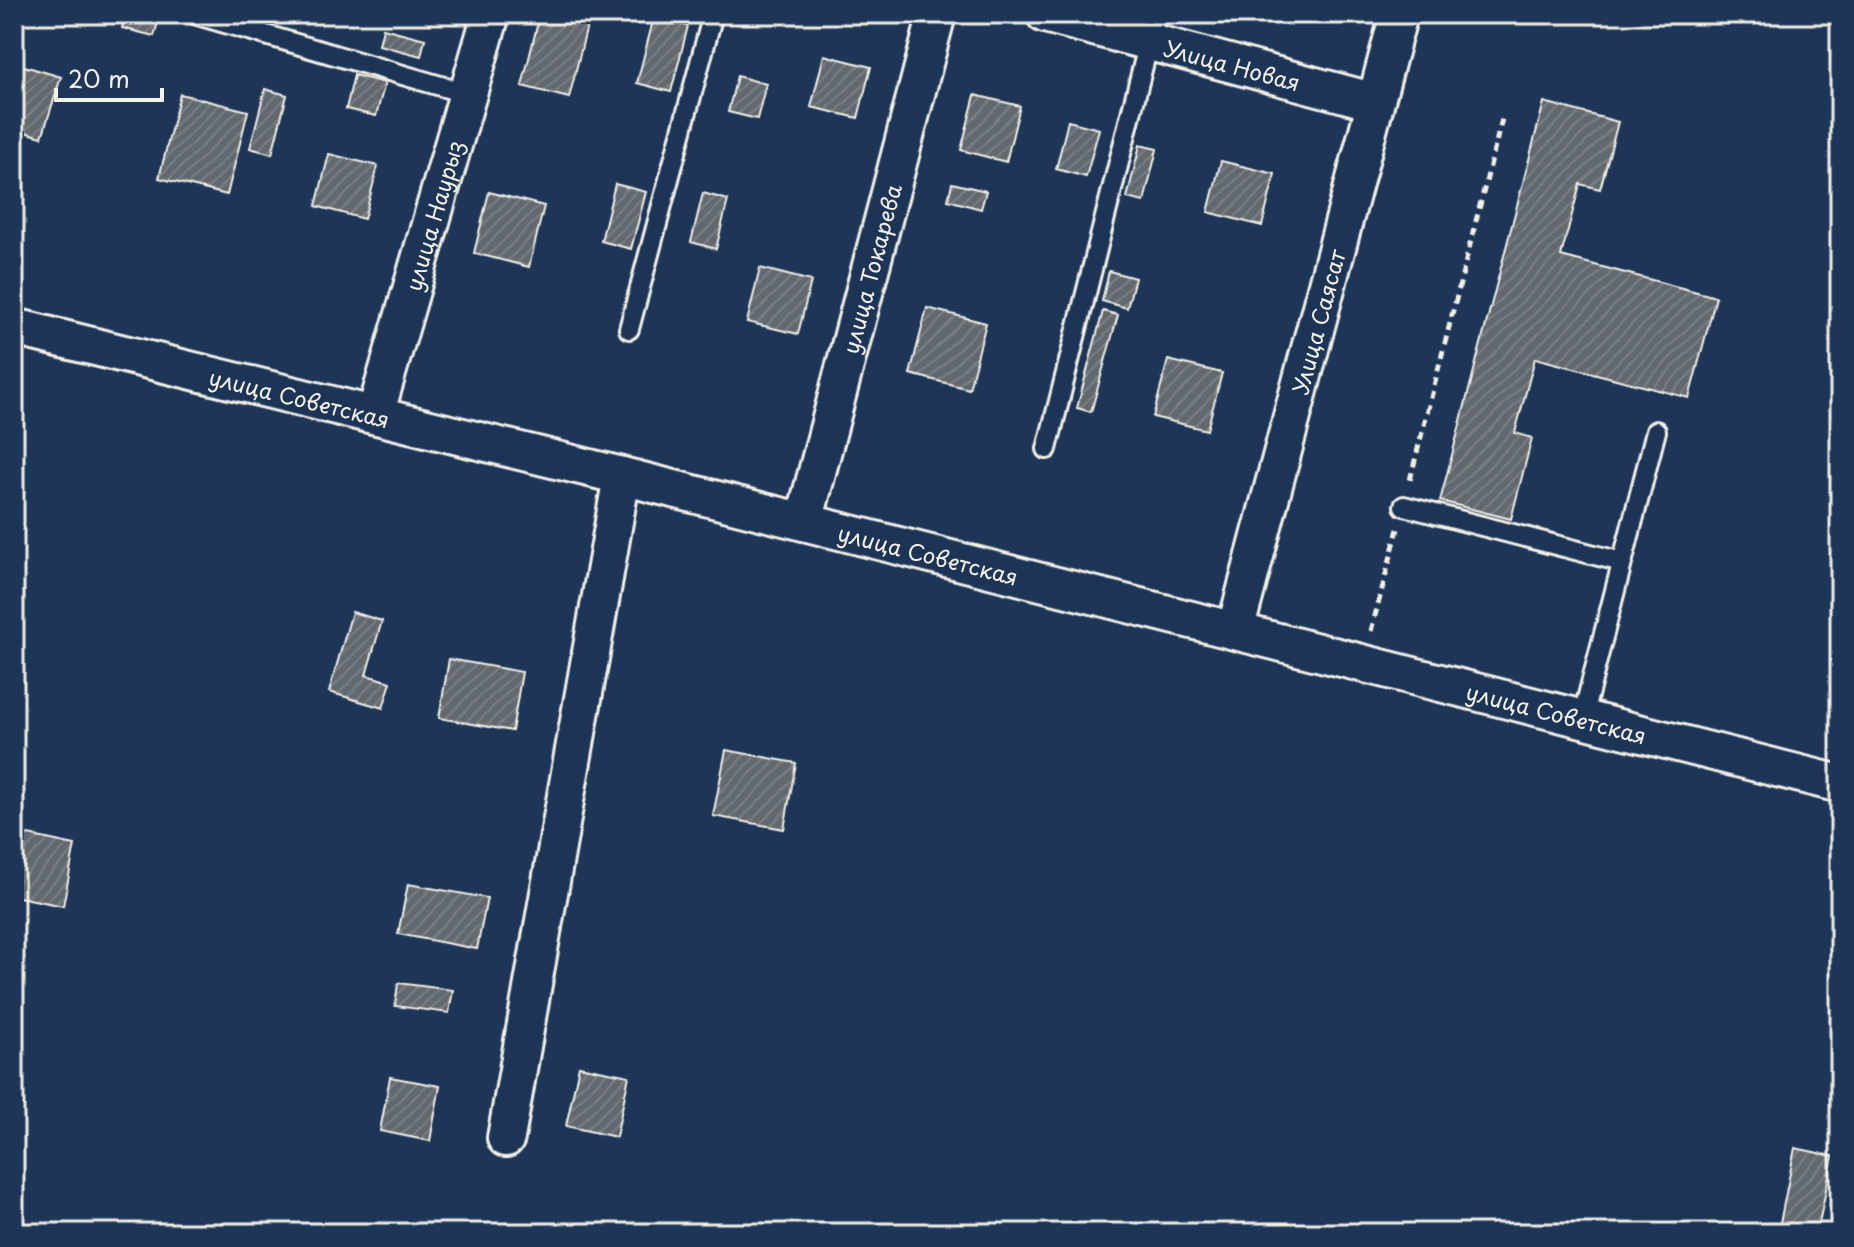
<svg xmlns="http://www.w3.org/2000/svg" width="1854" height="1247" font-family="'Playpen Sans',sans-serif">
  <defs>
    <pattern id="building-hatch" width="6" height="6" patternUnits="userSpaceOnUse" patternTransform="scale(2)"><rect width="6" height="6" fill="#62696e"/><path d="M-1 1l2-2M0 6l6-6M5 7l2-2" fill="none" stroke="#797f83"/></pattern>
  </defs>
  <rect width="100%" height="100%" fill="#1d3557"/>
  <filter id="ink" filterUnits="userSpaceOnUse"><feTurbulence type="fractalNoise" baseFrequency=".0125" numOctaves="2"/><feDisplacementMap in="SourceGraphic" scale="16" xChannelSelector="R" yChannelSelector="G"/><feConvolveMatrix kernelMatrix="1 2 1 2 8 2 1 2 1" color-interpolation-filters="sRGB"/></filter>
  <g filter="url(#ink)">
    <path fill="url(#building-hatch)" stroke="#f4f1e8" stroke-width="2" d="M 126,14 L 159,19 L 154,36 L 122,28 Z
      M 540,14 L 590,14 L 569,98 L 522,86 Z
      M 654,17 L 688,26 L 671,92 L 637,83 Z
      M 383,28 L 425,39 L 421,56 L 379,45 Z
      M 824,55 L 871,67 L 858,118 L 811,107 Z
      M 14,63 L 61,77 L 42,137 L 14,129 Z
      M 354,75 L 385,83 L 376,116 L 346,109 Z
      M 737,76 L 766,84 L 757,119 L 728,112 Z
      M 265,89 L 287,95 L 272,154 L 250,148 Z
      M 180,94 L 248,111 L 227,195 L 159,178 Z
      M 975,95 L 1020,106 L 1006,162 L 961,150 Z
      M 1544,102 L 1618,122 L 1600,189 L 1580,184 L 1561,256 L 1716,297 L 1689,398 L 1535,358 L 1515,433 L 1532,438 L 1511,519 L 1440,501 Z
      M 1068,121 L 1099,129 L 1086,177 L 1056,169 Z
      M 1140,145 L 1157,149 L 1144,202 L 1127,198 Z
      M 329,154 L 378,166 L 364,219 L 316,206 Z
      M 1221,161 L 1275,174 L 1262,226 L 1208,212 Z
      M 952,183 L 986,191 L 981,209 L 948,200 Z
      M 615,184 L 646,192 L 631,249 L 601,241 Z
      M 489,192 L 544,206 L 529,267 L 474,253 Z
      M 703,193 L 728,200 L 716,249 L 691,242 Z
      M 760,268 L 811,281 L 798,334 L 747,322 Z
      M 1109,271 L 1135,278 L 1127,308 L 1102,301 Z
      M 927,308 L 986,323 L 969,389 L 910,374 Z
      M 1103,311 L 1118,315 L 1091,412 L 1077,408 Z
      M 1168,360 L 1222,373 L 1207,430 L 1153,417 Z
      M 352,612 L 382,621 L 366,675 L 391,682 L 383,708 L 329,692 Z
      M 449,659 L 522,672 L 512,731 L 439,718 Z
      M 726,750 L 796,763 L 784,829 L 713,816 Z
      M 14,832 L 75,845 L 63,906 L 14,896 Z
      M 408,884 L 487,898 L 477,949 L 398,934 Z
      M 398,983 L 453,990 L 449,1013 L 395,1006 Z
      M 579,1066 L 629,1076 L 616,1137 L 566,1126 Z
      M 390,1077 L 440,1086 L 430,1141 L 380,1131 Z
      M 1795,1148 L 1833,1156 L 1817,1233 L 1778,1233 Z"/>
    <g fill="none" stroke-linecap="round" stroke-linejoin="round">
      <g stroke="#f4f1e8" stroke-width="24">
        <path id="service" d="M 194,14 L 468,94
          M 629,329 L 713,14
          M 1047,449 L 1156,14
          M 1404,506 L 1622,562
          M 1582,719 L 1656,431"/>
      </g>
      <g stroke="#f4f1e8" stroke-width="42">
        <g id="minor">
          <path id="s1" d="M 1045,14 L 1375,102"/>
          <path id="s2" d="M 14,327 L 622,476 L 1840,784"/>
          <path id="s3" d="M 375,415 L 491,14"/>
          <path id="s4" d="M 804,522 L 937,14"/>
          <path id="s5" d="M 1235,631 L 1399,14"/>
          <path d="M 506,1138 L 622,476"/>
        </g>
      </g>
      <path stroke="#f4f1e8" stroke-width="5" stroke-dasharray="8 6" stroke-linecap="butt" d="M 1410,480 L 1503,115
        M 1371,631 L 1398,529"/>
      <use href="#service" stroke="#1d3557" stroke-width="18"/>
      <use href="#minor" stroke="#1d3557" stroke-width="36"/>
    </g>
  </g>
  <g text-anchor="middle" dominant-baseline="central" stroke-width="6" stroke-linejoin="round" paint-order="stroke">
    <g font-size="22" fill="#f4f1e8" stroke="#1d3557">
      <text stroke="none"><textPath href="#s1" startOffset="194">Улица Новая</textPath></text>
      <text stroke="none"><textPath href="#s3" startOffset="208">улица Наурыз</textPath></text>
      <text stroke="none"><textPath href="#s4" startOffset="262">улица Токарева</textPath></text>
      <text stroke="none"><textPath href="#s5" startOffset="320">Улица Саясат</textPath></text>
      <text stroke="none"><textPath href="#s2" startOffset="294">улица Советская</textPath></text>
      <text stroke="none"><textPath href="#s2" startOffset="942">улица Советская</textPath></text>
      <text stroke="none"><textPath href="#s2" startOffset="1590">улица Советская</textPath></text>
    </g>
  </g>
  <rect width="1854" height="1247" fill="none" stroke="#1d3557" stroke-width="48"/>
  <rect x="24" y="24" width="1806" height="1199" fill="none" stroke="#f4f1e8" stroke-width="3" filter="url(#ink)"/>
  <path d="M56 88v12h106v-12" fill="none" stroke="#f4f1e8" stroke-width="4"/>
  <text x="68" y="88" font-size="24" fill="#f4f1e8" stroke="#1d3557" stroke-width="6" paint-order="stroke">20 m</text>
</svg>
